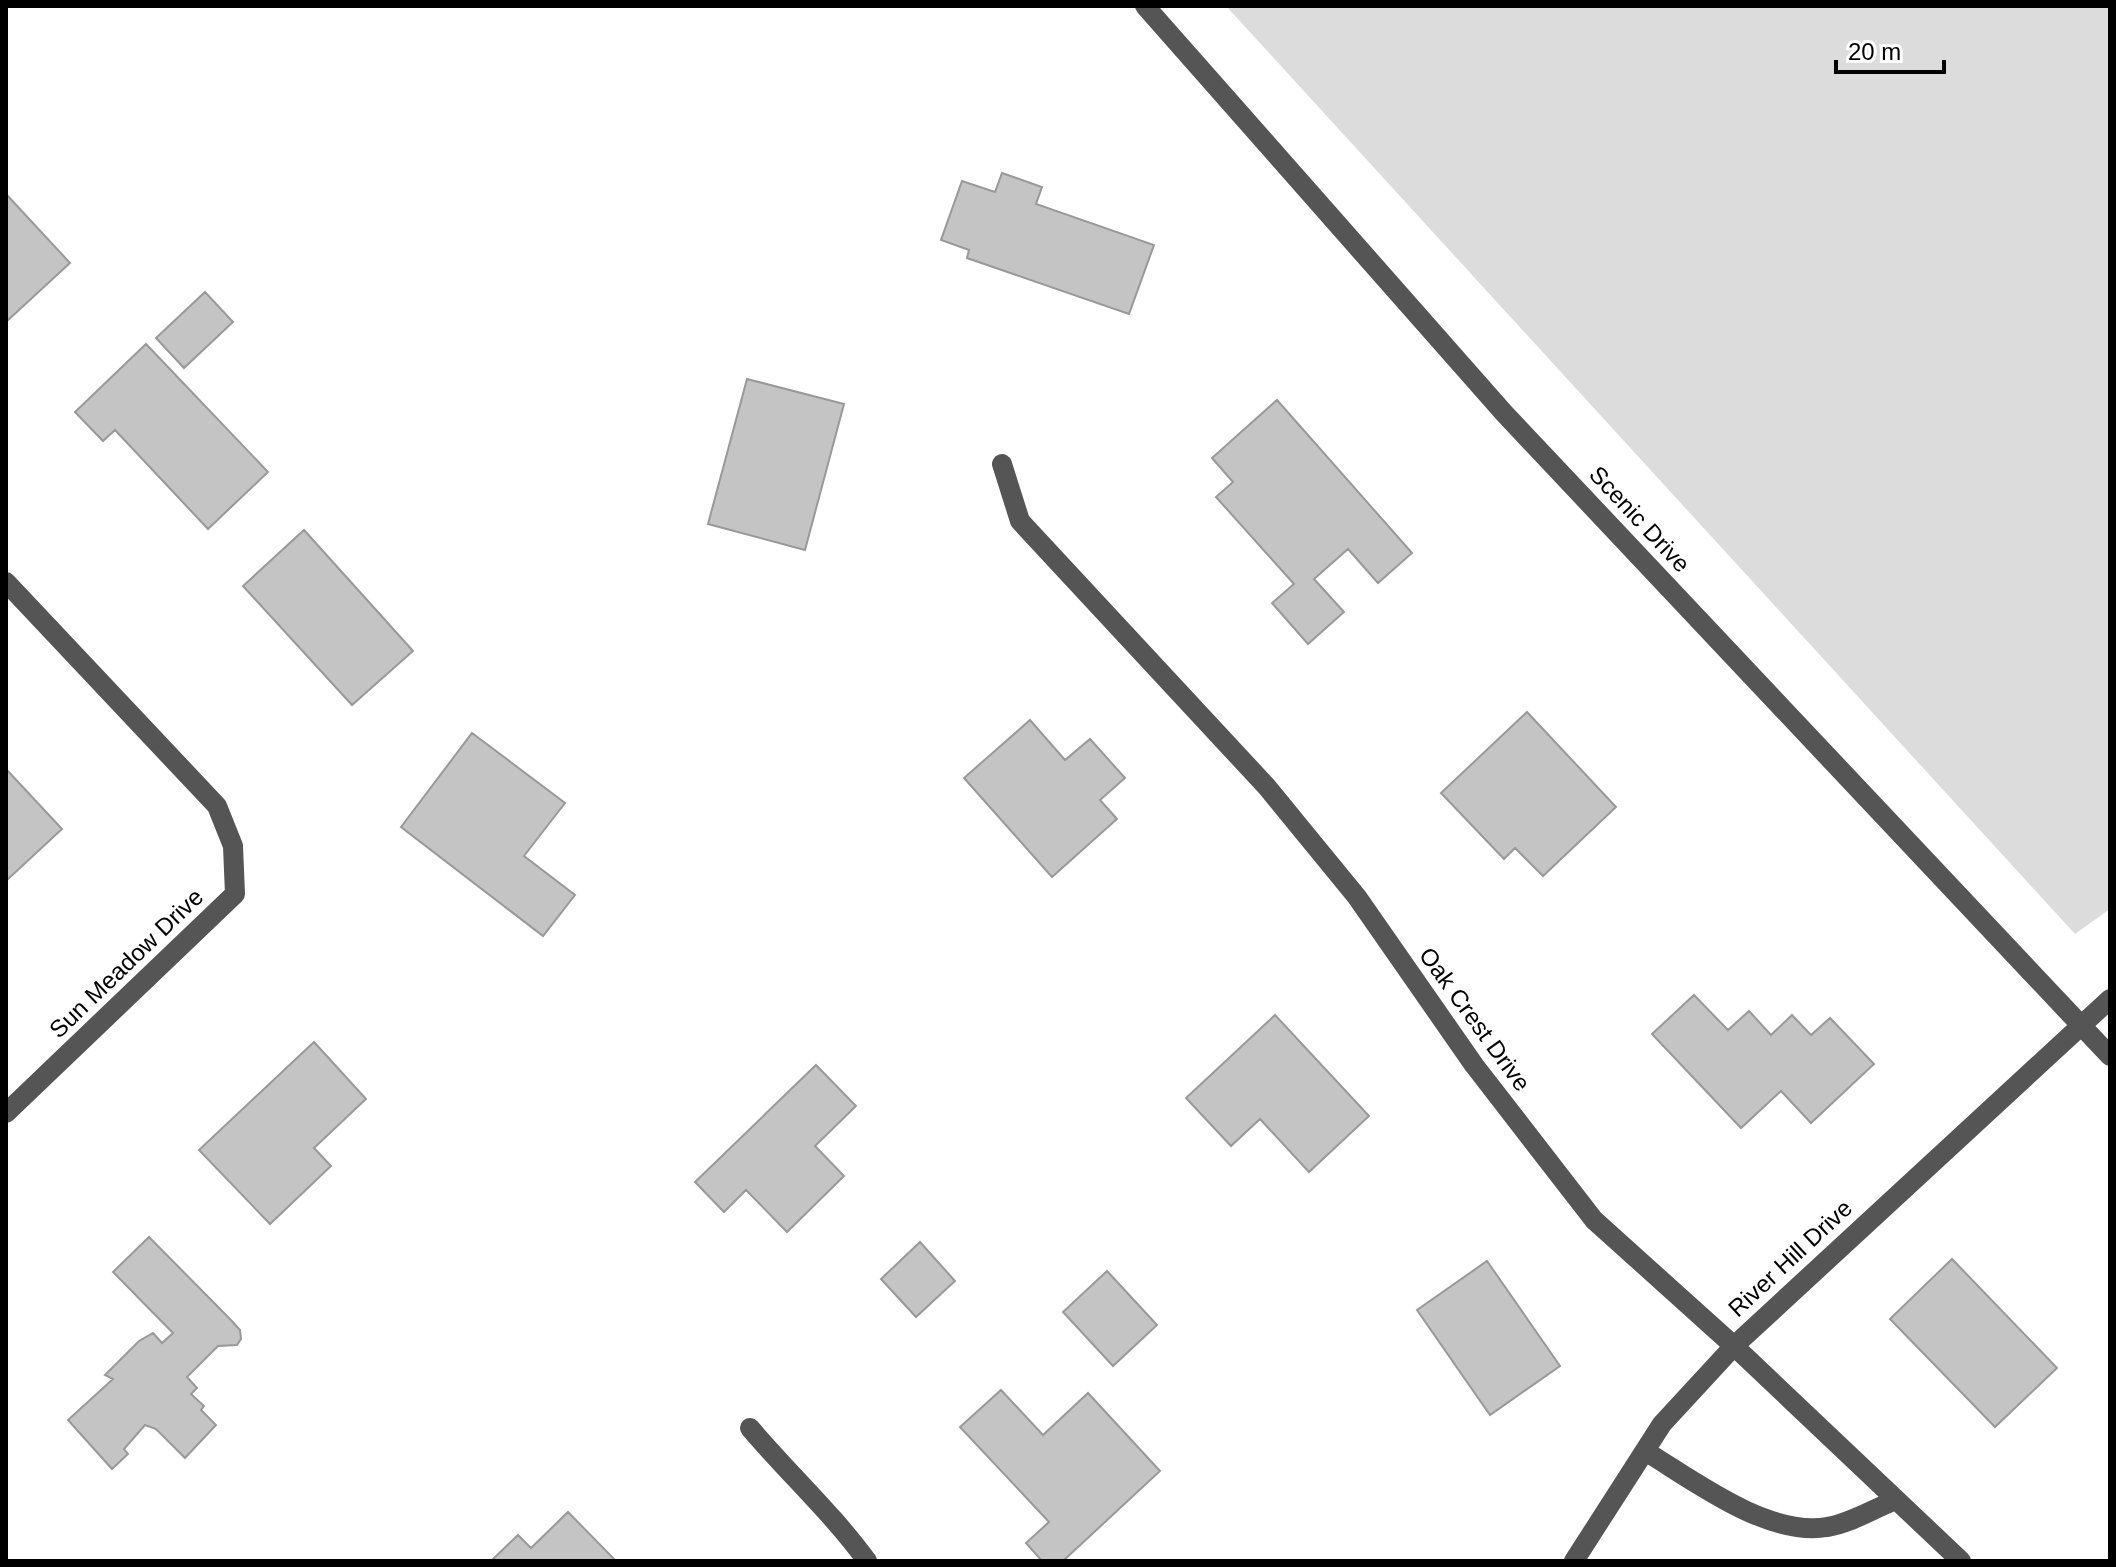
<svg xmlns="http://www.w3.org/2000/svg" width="2116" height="1567" font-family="Helvetica,sans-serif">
  <rect width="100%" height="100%" fill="#fff"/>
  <path fill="#dcdcdc" d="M 1226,6 L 2110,6 L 2110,909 L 2075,934 Z"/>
  <path fill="#c4c4c4" stroke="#999" stroke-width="2" d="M 1002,173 L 1042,187 L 1036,204 L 1154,245 L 1129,314 L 967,258 L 969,250 L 941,240 L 962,181 L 995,192 Z
    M 6,194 L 70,263 L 6,322 Z
    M 205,292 L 233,322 L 184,368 L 156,338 Z
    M 146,344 L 268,472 L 208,529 L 115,430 L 103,441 L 75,412 Z
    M 747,379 L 844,404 L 805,550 L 708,524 Z
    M 1277,400 L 1412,553 L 1378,583 L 1348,549 L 1314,579 L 1344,612 L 1308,644 L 1272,603 L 1294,584 L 1216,497 L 1233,482 L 1212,458 Z
    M 304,530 L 413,651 L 352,705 L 243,586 Z
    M 1527,712 L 1616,807 L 1543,876 L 1515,848 L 1504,859 L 1441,793 Z
    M 1030,720 L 1065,760 L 1090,739 L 1125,778 L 1100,800 L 1117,819 L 1052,877 L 964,778 Z
    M 472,733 L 565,803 L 524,856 L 575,895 L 543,936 L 401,827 Z
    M 6,769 L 62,829 L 6,881 Z
    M 1694,995 L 1728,1030 L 1749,1011 L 1771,1035 L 1792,1015 L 1811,1035 L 1830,1018 L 1874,1064 L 1811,1123 L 1781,1091 L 1741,1128 L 1652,1034 Z
    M 1275,1015 L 1369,1116 L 1309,1172 L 1260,1119 L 1231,1146 L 1186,1098 Z
    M 314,1042 L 366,1099 L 314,1148 L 331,1166 L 270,1224 L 199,1150 Z
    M 816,1065 L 856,1106 L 815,1146 L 844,1176 L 787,1232 L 746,1190 L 724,1212 L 695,1182 Z
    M 149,1237 L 229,1318 L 240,1330 L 241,1339 L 237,1345 L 218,1346 L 187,1377 L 197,1388 L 191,1394 L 204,1406 L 201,1410 L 216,1425 L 185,1458 L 156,1429 L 145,1425 L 124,1449 L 128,1454 L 112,1469 L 68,1420 L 113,1379 L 105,1375 L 139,1341 L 153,1333 L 162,1343 L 173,1333 L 113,1272 Z
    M 920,1242 L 955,1281 L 916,1317 L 881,1279 Z
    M 1952,1259 L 2057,1368 L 1995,1427 L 1890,1319 Z
    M 1487,1261 L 1560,1366 L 1490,1415 L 1417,1310 Z
    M 1107,1271 L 1157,1325 L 1113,1366 L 1063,1312 Z
    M 1001,1390 L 1043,1435 L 1088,1393 L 1160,1471 L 1063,1561 L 1042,1561 L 1026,1543 L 1049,1522 L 960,1427 Z
    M 568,1512 L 616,1561 L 491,1561 L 518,1535 L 531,1548 Z"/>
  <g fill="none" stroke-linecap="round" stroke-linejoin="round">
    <path stroke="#555" stroke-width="20" d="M 1145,6 L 1504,413 L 2110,1056
      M 1002,464 L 1020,521 L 1267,787 L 1357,897 L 1474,1065 L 1594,1220 L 1734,1346 L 1961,1561
      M 6,582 L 217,806 L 233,846 L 235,894 L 6,1113
      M 750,1428 C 789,1474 832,1513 867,1561
      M 1645,1451 C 1693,1480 1767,1537 1827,1527 C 1849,1524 1875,1508 1896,1500
      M 1574,1561 L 1662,1424 L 1734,1346 L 2110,999"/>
  </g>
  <g text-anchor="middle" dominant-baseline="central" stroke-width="8" stroke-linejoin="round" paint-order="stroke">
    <g font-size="24" fill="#000" stroke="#fff">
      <text transform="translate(1640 519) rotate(47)">Scenic Drive</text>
      <text transform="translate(126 963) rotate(-44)">Sun Meadow Drive</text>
      <text transform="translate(1475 1019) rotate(54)">Oak Crest Drive</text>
      <text transform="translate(1790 1258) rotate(-43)">River Hill Drive</text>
    </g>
  </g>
  <rect width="2116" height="1567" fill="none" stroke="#000000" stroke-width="16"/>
  <path d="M1836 60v12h108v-12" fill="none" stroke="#000000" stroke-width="4"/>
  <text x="1848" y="60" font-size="24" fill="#000000" stroke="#ffffff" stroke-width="6" paint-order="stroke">20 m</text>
</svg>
